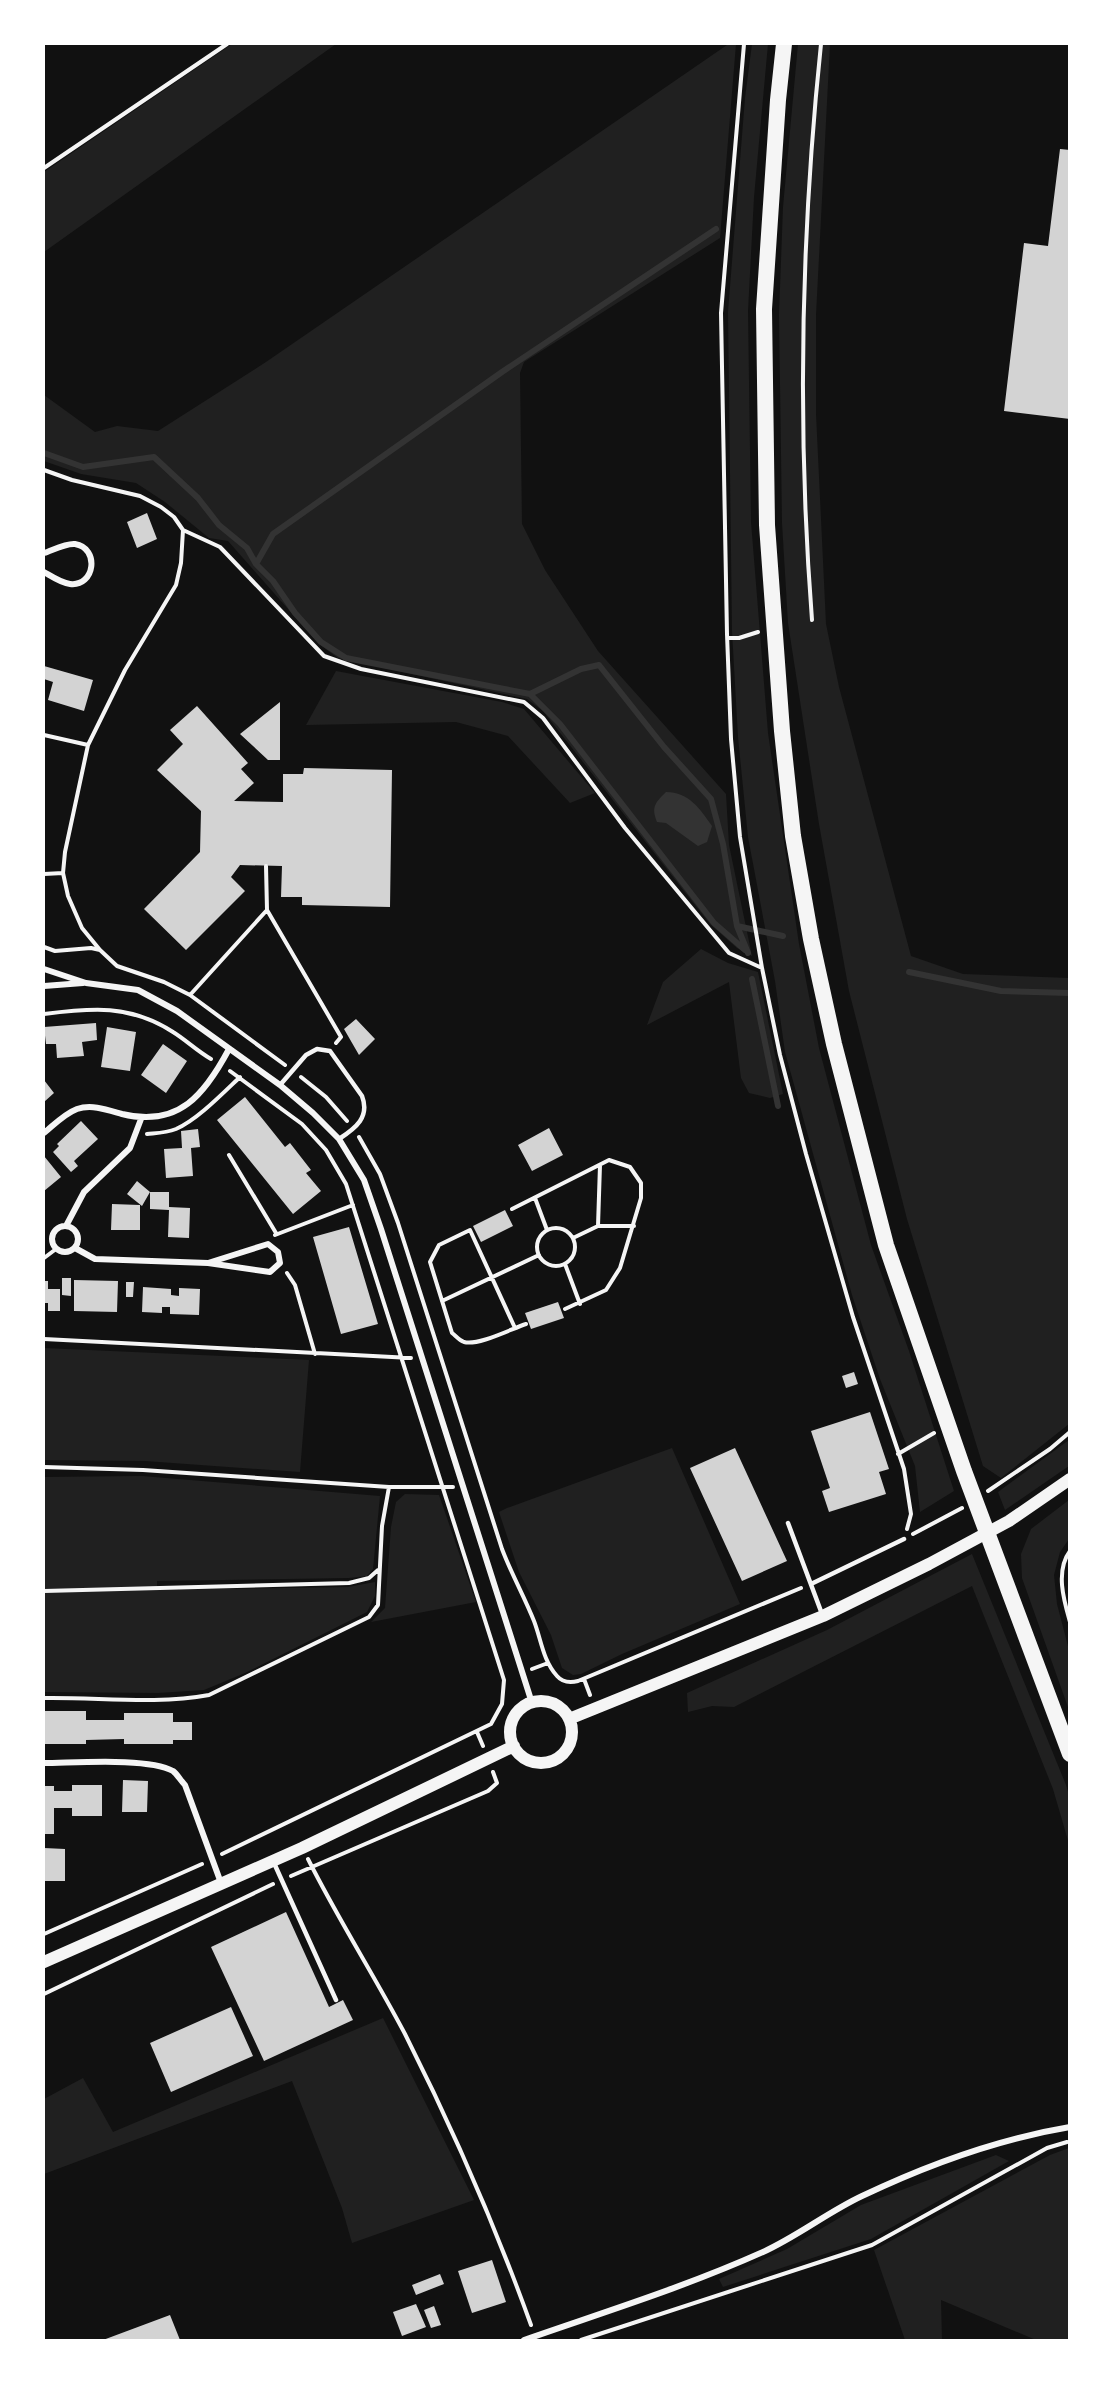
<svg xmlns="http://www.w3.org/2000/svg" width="1113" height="2384" font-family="'Nunito Sans',sans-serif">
  <rect width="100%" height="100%" fill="#111"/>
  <path fill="#202020" d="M 232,44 L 336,44 L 44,252 L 44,172 Z
    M 736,44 L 720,238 L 524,362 L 520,373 L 522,524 L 545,570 L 598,651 L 726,794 L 729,845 L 752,956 L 737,948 L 710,924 L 543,711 L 527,699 L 338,658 L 319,644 L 228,541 L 209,538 L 165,502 L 136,483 L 81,474 L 44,461 L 44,395 L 95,432 L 117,426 L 158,431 L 266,362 L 727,45 Z
    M 752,44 L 768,44 L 754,197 L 748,311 L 751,522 L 768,733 L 799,944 L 819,1048 L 871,1245 L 909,1351 L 954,1491 L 920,1512 L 915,1466 L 880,1379 L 852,1295 L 785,1052 L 775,981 L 748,837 L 738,737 L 732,631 L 728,312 L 745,98 Z
    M 798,44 L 830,44 L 816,315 L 816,414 L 826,624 L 839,687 L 911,956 L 963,974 L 1069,978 L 1069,1424 L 1001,1478 L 983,1466 L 907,1219 L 849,991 L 819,824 L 788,623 L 782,523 L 779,315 L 783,207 Z
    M 336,671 L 502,702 L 524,709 L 595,793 L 570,803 L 508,736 L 456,722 L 306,725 Z
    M 701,949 L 728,963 L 758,972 L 783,1094 L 770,1098 L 749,1093 L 741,1078 L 729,982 L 647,1025 L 663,982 Z
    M 44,1348 L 309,1360 L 300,1472 L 145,1461 L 44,1460 Z
    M 1069,1440 L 1069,1466 L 1005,1510 L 998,1492 Z
    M 672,1448 L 740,1604 L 622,1654 L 581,1674 L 573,1675 L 562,1668 L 551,1635 L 519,1572 L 499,1512 L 507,1508 Z
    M 142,1476 L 380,1496 L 373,1569 L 367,1576 L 349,1578 L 157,1581 L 157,1590 L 348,1587 L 375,1582 L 375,1596 L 367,1612 L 245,1673 L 204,1690 L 158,1693 L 44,1692 L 44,1477 Z
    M 405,1494 L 439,1495 L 476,1602 L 371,1622 L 385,1608 L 391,1527 L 396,1502 Z
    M 1069,1500 L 1069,1539 L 1060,1552 L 1054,1575 L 1057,1604 L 1069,1650 L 1069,1710 L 1022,1578 L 1021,1554 L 1031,1529 Z
    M 972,1554 L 1066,1785 L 1069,1795 L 1069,1844 L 1053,1789 L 972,1586 L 734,1707 L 712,1706 L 688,1712 L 687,1693 L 827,1630 Z
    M 383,2018 L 474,2200 L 352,2243 L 342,2208 L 292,2081 L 44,2174 L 44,2099 L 83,2078 L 113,2132 Z
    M 1069,2148 L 1069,2340 L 1036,2340 L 941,2300 L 942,2340 L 905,2340 L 874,2250 L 1050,2155 Z
    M 996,2155 L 1009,2161 L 871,2239 L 723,2287 L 719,2279 L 787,2249 L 861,2205 Z"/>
  <path fill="#333" d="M 666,792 C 689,792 700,809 712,826 L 707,842 L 698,846 L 666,823 L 657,822 C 651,807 655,803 666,792 Z"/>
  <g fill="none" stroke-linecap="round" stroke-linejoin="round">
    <path stroke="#333" stroke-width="6" d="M 44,453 L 83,467 L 154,457 L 198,498 L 219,525 L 247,548 L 256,564 L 273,581 L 295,613 L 321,642 L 346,658 L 530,694 L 581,669 L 599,665 L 664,747 L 711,799 L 723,844 L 737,926 L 748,953
      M 256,564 L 273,534 L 502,372 L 716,229
      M 530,694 L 560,724 L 714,923 L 745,950
      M 737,926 L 783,936
      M 909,972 L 1001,991 L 1070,993
      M 752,979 L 778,1106"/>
  </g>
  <path fill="#d3d3d3" d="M 1060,149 L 1070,150 L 1070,419 L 1004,411 L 1024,243 L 1048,246 Z
    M 147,513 L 157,539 L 137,548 L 127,522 Z
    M 44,666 L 93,680 L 84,711 L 48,700 L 53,682 L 44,679 Z
    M 280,702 L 280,760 L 268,760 L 240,734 Z
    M 197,706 L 248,763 L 241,769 L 254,783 L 234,801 L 283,802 L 283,774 L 303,774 L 304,768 L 392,770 L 390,907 L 302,905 L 302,897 L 281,897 L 282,866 L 240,865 L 231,877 L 245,891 L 186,950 L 144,909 L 200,852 L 201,811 L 157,770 L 183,744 L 170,730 Z
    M 356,1019 L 375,1039 L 359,1055 L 344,1029 Z
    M 96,1023 L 97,1040 L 82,1042 L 84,1056 L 57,1058 L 56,1044 L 46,1044 L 44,1027 Z
    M 107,1027 L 136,1032 L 130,1071 L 101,1067 Z
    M 163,1044 L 187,1061 L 166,1093 L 141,1075 Z
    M 44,1080 L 54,1093 L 44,1102 Z
    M 245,1097 L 285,1147 L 290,1143 L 311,1170 L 306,1173 L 321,1191 L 293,1214 L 217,1120 Z
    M 81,1121 L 98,1139 L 74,1161 L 78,1166 L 71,1172 L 53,1152 L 59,1146 L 57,1144 Z
    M 549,1128 L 563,1155 L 532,1171 L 518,1145 Z
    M 198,1129 L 200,1147 L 191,1148 L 193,1176 L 166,1178 L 164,1149 L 182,1148 L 181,1131 Z
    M 44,1156 L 61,1177 L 44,1191 Z
    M 137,1181 L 150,1192 L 142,1206 L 127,1194 Z
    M 150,1192 L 169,1192 L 169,1207 L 190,1208 L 189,1238 L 168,1237 L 169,1210 L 150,1209 Z
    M 112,1204 L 140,1205 L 140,1230 L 111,1230 Z
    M 505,1210 L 513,1226 L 481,1242 L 473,1226 Z
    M 349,1227 L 378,1324 L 341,1334 L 313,1237 Z
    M 62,1278 L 71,1278 L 71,1296 L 62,1295 Z
    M 74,1280 L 118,1281 L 117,1312 L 74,1311 Z
    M 44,1281 L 48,1281 L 48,1289 L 60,1289 L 60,1311 L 48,1311 L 48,1303 L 44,1303 Z
    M 126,1282 L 134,1282 L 133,1297 L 126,1297 Z
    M 143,1287 L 171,1289 L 171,1295 L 179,1296 L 179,1288 L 200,1289 L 199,1315 L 170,1314 L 170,1307 L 162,1307 L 162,1313 L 142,1312 Z
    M 558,1302 L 564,1318 L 531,1329 L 525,1313 Z
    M 854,1372 L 858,1384 L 846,1388 L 842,1376 Z
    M 870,1412 L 889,1469 L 879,1472 L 886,1494 L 829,1512 L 822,1491 L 830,1488 L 811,1431 Z
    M 735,1448 L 787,1561 L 742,1581 L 690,1468 Z
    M 44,1711 L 86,1711 L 86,1720 L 124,1720 L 124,1713 L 173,1713 L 173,1722 L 192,1722 L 192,1740 L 173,1740 L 173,1744 L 124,1744 L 124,1739 L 86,1740 L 86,1744 L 44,1744 Z
    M 123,1780 L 148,1781 L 147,1812 L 122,1812 Z
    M 72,1785 L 102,1785 L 102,1816 L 72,1816 L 72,1808 L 54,1808 L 54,1834 L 44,1834 L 44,1786 L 54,1786 L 54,1791 L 72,1791 Z
    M 44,1848 L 65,1849 L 65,1881 L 44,1881 Z
    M 286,1912 L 329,2007 L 343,2000 L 353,2020 L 264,2061 L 211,1947 Z
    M 231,2007 L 253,2056 L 171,2092 L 150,2043 Z
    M 492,2260 L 506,2302 L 472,2313 L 458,2271 Z
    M 440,2274 L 444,2284 L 416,2295 L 412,2285 Z
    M 416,2304 L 426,2327 L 402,2336 L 393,2312 Z
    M 434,2306 L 441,2325 L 431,2328 L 424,2310 Z
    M 170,2315 L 180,2340 L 103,2340 Z"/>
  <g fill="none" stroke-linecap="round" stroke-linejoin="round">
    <path stroke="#f5f5f5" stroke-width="4" d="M 744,44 L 721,313 L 727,634 L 731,739 L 740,837 L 762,968 L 780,1055 L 806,1154 L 853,1317 L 904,1469 L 911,1514 L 907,1529
      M 44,168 L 227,44
      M 44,470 L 72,480 L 140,496 L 161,507 L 174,517 L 183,530 L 181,563 L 176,585 L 125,670 L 88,745 L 65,852 L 63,873 L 68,896 L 82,928 L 100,950
      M 183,530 L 220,547 L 324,656 L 361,669 L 524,702 L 543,718 L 625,828 L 729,953 L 762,968
      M 812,620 C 797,427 801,235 821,44
      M 727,638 L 739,638 L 758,632
      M 44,735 L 88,745
      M 266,866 L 267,910 L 341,1037 L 336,1043
      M 44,874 L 63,873
      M 44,947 L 55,951 L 91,948 L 100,950 L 117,966 L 164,982 L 190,995 L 285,1065
      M 190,995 L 267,910
      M 44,1014 C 91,1008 130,1004 173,1032 C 186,1040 197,1051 211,1059
      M 301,1077 L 326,1097 L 347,1121
      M 147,1134 C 157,1133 166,1133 176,1129 C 197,1120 223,1093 240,1077
      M 359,1137 L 380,1174 L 398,1223 L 502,1549 C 511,1573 524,1596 534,1621 C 541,1639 543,1661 557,1676 C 563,1683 570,1683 578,1681 L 801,1588
      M 229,1155 L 276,1233
      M 535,1198 L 547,1230
      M 512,1209 L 609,1160 L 630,1167 L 641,1183 L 641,1198 L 620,1268 L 606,1290 L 565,1309
      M 598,1226 L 600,1165
      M537 1247a19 19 0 1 1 38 0a19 19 0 1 1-38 0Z
      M 275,1235 L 353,1205
      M 573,1238 L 598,1226 L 634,1226
      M 44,1258 L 56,1249
      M 565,1264 L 580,1304
      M 287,1273 L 295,1285 L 315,1354
      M 442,1301 L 539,1255
      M 515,1328 L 470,1230 L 439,1245 L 430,1262 L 452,1333 C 456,1336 459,1340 464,1342 C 478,1346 511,1329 526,1324
      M 44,1339 L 411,1358
      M 898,1454 L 934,1433
      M 44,1467 L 143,1470 L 389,1487 L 453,1487
      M 988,1491 L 1050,1449 L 1070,1432
      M 913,1534 L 962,1508
      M 1070,1551 C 1055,1571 1064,1601 1070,1622
      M 44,1591 L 349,1583 L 369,1578 L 378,1570
      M 532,1669 L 548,1663
      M 584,1679 L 590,1695
      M 44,1698 C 98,1697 155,1705 209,1695 L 369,1617 L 378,1605 L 382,1526 L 389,1487
      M 477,1732 L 483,1746
      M 222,1854 L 491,1724 L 502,1704 L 504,1680 L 346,1184 L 326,1150 L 302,1124 L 230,1071
      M 308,1859 C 338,1919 374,1975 405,2034 C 453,2129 495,2225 531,2325
      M 291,1876 L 488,1791 L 497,1783 L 493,1772
      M 44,1934 L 202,1864
      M 44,1994 L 273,1884
      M 581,2340 L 872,2245 L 1047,2148 L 1067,2142"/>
    <path stroke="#f5f5f5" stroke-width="4.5" d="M 280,1085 L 306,1055 L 317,1049 L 330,1051 L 362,1096 C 370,1117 356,1128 339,1139
      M 788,1523 L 822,1614
      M 811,1584 L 904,1539
      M 274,1863 L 336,2000"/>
    <path stroke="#f5f5f5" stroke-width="6" d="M 44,553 C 53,550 66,543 75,544 C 100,548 95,587 70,584 C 61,583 51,576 44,572
      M 44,969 L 86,983 L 138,990 L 177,1011 L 280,1085 L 313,1113 L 339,1139 L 364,1180 L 381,1229 L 532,1703
      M 44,986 L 83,983
      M 44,1133 C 54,1125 64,1114 77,1109 C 92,1104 108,1110 122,1114 C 179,1128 205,1094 229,1049
      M52 1239a13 13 0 1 1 26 0a13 13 0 1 1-26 0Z
      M 66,1226 L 84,1192 L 130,1148 L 141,1119
      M 75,1248 L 95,1259 L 208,1263 L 270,1272 L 280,1263 L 278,1252 L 268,1244 L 208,1263
      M 44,1763 C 73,1763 148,1757 173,1771 C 177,1774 181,1781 185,1785 L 221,1883
      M 524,2340 C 604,2312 685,2287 763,2252 C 798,2236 828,2212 862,2196 C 927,2165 998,2139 1070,2127"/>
    <path stroke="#f5f5f5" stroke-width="12" d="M510 1732a31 31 0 1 1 62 0a31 31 0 1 1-62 0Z
      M 569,1719 L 823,1616 L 929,1564 L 1009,1521 L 1070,1479
      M 44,1962 L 302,1848 L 514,1746"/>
    <path stroke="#f5f5f5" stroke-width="16" d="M 784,44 L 778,100 L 764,309 L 767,525 L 782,731 L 793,836 L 811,939 L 834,1044 L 886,1245 L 964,1471 L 1070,1754"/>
  </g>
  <rect width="1113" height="2384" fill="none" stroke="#ffffff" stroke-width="90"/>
</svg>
